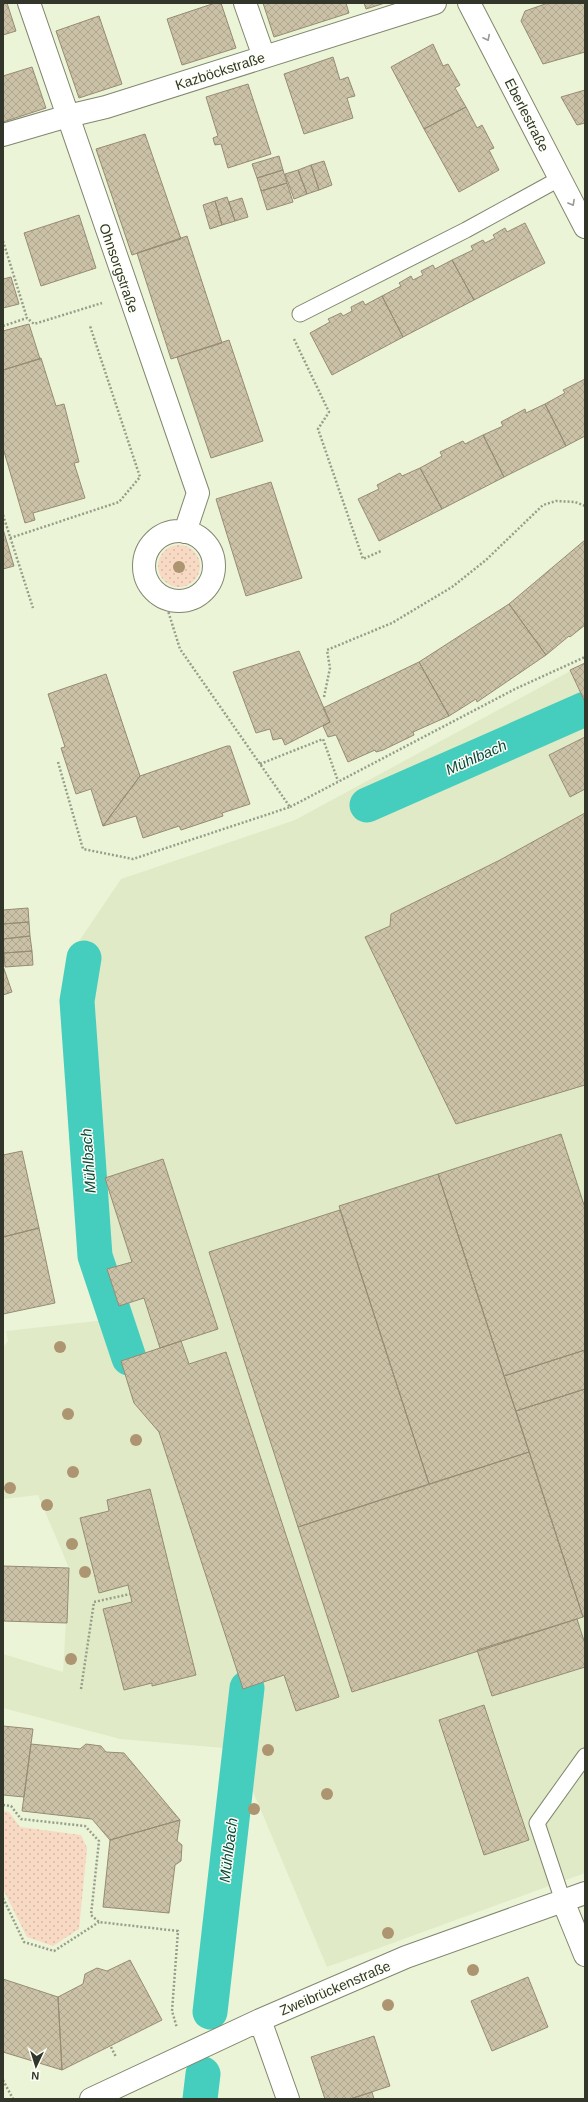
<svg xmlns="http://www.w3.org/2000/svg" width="588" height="2102" font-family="Helvetica,sans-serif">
  <defs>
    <pattern id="grass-dots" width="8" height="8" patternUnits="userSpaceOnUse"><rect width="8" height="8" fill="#f7d9c4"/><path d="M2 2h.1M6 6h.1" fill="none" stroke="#d4bba9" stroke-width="1.8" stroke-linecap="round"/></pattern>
    <pattern id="building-cross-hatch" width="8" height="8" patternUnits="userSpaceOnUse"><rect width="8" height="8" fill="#cbc1a7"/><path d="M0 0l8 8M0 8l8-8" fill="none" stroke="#afa690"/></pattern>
  </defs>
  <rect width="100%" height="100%" fill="#ecf4d8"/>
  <path fill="#e0eac7" d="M 585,663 L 585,1873 L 327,1967 L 235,1749 L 120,1739 L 3,1708 L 3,1654 L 63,1672 L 69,1568 L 38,1495 L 3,1499 L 3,1347 L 8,1341 L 6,1331 L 105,1320 L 85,1258 L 67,1000 L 71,953 L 121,879 L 295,820 Z"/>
  <path fill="url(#grass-dots)" d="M158 566a21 21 0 1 1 42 0a21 21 0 1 1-42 0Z
    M 3,1811 L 9,1812 L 20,1827 L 81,1835 L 87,1848 L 79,1929 L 53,1946 L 27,1937 L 3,1889 Z"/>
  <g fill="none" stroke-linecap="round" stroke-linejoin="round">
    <path stroke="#45cebd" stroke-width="35" d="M 367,805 L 585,709
      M 84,958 L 77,1001 L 95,1256 L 129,1358
      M 210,2012 L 247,1688
      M 200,2099 L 203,2074"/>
  </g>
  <path fill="url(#building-cross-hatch)" stroke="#968c74" d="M 3,3 L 7,3 L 16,31 L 3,35 Z
    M 215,3 L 221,3 L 236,48 L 182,65 L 167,19 Z
    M 263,3 L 346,3 L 349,13 L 274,37 Z
    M 364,3 L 385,3 L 366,9 Z
    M 548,3 L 585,3 L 585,52 L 543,64 L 521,21 L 525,11 Z
    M 99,16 L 122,84 L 79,98 L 56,31 Z
    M 433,44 L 443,66 L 448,64 L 460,85 L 455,88 L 466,107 L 424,129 L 391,67 Z
    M 333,57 L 340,80 L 348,77 L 355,96 L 347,98 L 353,118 L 304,134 L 284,74 Z
    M 32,67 L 46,108 L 3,122 L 3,76 Z
    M 248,84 L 271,154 L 228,168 L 221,144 L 215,145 L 214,142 L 213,138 L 218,136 L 206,97 Z
    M 585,90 L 585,123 L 577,125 L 561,97 Z
    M 466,107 L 477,128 L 482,125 L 494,148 L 489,150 L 499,170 L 459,192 L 424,129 Z
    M 145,134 L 181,239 L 132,255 L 96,149 Z
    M 279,156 L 283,170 L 257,178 L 252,164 Z
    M 324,161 L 332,185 L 319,190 L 311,165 Z
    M 311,165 L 319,190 L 307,194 L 298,170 Z
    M 283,170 L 287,183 L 261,191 L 257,178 Z
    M 298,170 L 307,194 L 294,199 L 285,174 Z
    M 287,183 L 293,202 L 267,210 L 261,191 Z
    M 227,197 L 235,221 L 222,225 L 215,201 Z
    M 242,198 L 248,217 L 235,221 L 229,202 Z
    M 215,201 L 222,225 L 210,229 L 203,205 Z
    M 79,215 L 96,268 L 41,286 L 24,233 Z
    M 525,223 L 545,263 L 474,300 L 452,260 L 473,250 L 471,246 L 483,240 L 485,243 L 495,238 L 493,235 L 505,228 L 507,232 Z
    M 187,236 L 222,343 L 171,359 L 137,253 Z
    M 452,260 L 474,300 L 403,337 L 382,296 L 401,286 L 399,283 L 411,276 L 413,280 L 423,275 L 421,271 L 433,265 L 435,269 Z
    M 11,277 L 19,304 L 3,308 L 3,279 Z
    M 382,296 L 403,337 L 332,375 L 310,333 L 330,322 L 328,319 L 341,313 L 343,316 L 352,311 L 351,307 L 363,301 L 365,305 Z
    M 29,324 L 40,359 L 3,370 L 3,331 Z
    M 229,340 L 263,441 L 211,458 L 177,357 Z
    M 41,358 L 56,406 L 64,404 L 79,462 L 74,463 L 85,498 L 33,513 L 35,520 L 25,523 L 3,448 L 3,370 Z
    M 585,379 L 585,436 L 566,446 L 545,404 L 565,393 L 563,390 Z
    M 545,404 L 566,446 L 504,477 L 483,435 L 503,426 L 501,422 L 525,409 L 526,413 Z
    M 483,435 L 504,477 L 442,509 L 420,468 L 442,456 L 440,452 L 463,441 L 465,444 Z
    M 420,468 L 442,509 L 379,541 L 358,499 L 379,489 L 377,485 L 400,473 L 402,476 Z
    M 271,482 L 302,578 L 246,596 L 216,499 Z
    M 3,529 L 14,566 L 3,569 Z
    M 585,540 L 585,625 L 570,637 L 569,636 L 546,655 L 509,604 Z
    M 509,604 L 546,655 L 477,702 L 476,699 L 449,716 L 419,662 Z
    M 299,651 L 330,722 L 285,745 L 282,738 L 273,740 L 270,729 L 256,733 L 233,672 Z
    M 419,662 L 449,716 L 413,732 L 414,735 L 383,750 L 376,752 L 375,750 L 348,762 L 336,735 L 328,737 L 323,726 L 330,722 L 323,708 Z
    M 585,663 L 585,702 L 570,670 Z
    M 106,674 L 140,776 L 103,826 L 91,789 L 76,794 L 61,748 L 65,747 L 48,694 Z
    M 585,737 L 585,789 L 570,797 L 549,755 Z
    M 227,746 L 230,746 L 250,804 L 222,813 L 223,816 L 181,830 L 179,826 L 143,838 L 136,816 L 103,826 L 140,776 Z
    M 585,813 L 585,1085 L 456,1124 L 365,937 L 390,926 L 391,914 L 500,860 Z
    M 28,908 L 29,922 L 3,924 L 3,910 Z
    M 29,922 L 30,936 L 3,939 L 3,924 Z
    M 30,936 L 32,951 L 4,953 L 3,939 Z
    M 32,951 L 33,965 L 5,967 L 4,953 Z
    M 3,966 L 12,992 L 3,995 Z
    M 561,1134 L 585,1208 L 585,1350 L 504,1376 L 438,1174 Z
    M 22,1151 L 39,1228 L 3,1237 L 3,1155 Z
    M 163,1159 L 218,1329 L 160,1348 L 144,1298 L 119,1306 L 107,1269 L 132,1262 L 105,1178 Z
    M 438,1174 L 529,1452 L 429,1484 L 339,1206 Z
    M 340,1210 L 429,1484 L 298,1527 L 209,1252 Z
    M 39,1228 L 55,1303 L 3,1314 L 3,1237 Z
    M 181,1341 L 189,1364 L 226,1352 L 339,1697 L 296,1711 L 284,1675 L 243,1689 L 159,1432 L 134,1403 L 121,1361 Z
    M 585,1350 L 585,1389 L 516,1411 L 504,1376 Z
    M 585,1389 L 585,1616 L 583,1617 L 516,1411 Z
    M 529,1452 L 583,1617 L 352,1692 L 298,1527 Z
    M 150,1489 L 196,1675 L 152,1686 L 152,1683 L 124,1690 L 103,1609 L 132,1602 L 128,1585 L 99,1593 L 80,1518 L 109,1511 L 107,1500 Z
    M 3,1566 L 69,1568 L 67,1623 L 3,1621 Z
    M 577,1619 L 585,1644 L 585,1667 L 492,1696 L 477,1650 Z
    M 484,1705 L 529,1840 L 484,1855 L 439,1720 Z
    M 3,1726 L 33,1729 L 24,1797 L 3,1795 Z
    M 31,1744 L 80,1749 L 86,1744 L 101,1746 L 106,1752 L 124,1753 L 180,1820 L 110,1840 L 92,1819 L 22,1811 Z
    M 180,1820 L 177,1841 L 182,1845 L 181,1861 L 175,1865 L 169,1913 L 103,1907 L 110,1840 Z
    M 130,1960 L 162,2020 L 62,2070 L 58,1997 L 83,1984 L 85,1974 L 97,1968 L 107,1971 Z
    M 528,1977 L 548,2027 L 492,2051 L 471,2001 Z
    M 3,1979 L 58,1997 L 62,2070 L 3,2052 Z
    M 374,2036 L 390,2086 L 350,2099 L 325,2099 L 311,2057 Z
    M 372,2092 L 374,2099 L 350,2099 Z"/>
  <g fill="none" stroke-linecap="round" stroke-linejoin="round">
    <g stroke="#80876e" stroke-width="17">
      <path id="service" d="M 300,314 L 466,230 L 559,179
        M 563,1901 L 537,1823 L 585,1756"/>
    </g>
    <g stroke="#80876e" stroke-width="24">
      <path id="minor" d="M 29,3 L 198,493 L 185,532
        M 245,3 L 264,57
        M 469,3 L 585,227
        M 3,135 L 68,116 L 106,107 L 435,3
        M144 566a35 35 0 1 1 70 0a35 35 0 1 1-70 0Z
        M 563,1901 L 585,1955
        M 260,2020 L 288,2099
        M 91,2099 L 260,2020 L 406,1957 L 585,1893"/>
    </g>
    <path stroke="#979d89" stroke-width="2.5" stroke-dasharray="2 2" stroke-linecap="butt" d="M 3,241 L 27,318
      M 3,326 L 27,318 L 34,324 L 102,303
      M 294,339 L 329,412 L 318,429 L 363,559 L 381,551
      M 3,515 L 33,608
      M 10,538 L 119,502 L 140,477 L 90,326
      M 324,697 L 330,668 L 327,650 L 392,623 L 452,587 L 486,560 L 543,505 L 556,501 L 575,502 L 585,506
      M 58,762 L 83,849 L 133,859 L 290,807 L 180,649 L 164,598
      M 260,764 L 323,739 L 338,781
      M 290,807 L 515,689 L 585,657
      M 81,1689 L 94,1602 L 130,1594
      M 3,1805 L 11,1806 L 21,1819 L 85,1826 L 99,1841 L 91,1915 L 99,1922 L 178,1931 L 172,2011 L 177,2028
      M 3,1898 L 24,1942 L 54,1951 L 99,1922
      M 111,2047 L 116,2057
      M 3,2080 L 13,2099"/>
    <use href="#service" stroke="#fff" stroke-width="15"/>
    <use href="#minor" stroke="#fff" stroke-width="22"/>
  </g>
  <g fill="#ae9572">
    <circle cx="179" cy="567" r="6"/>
    <circle cx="60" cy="1347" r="6"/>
    <circle cx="68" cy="1414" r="6"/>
    <circle cx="136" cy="1440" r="6"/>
    <circle cx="73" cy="1472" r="6"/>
    <circle cx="10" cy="1488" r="6"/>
    <circle cx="47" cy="1505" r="6"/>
    <circle cx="72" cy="1544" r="6"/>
    <circle cx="85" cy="1572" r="6"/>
    <circle cx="71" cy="1659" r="6"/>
    <circle cx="268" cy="1750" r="6"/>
    <circle cx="327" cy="1794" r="6"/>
    <circle cx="254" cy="1809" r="6"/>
    <circle cx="388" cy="1933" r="6"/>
    <circle cx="473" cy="1970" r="6"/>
    <circle cx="388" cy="2005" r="6"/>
  </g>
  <defs><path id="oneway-chevron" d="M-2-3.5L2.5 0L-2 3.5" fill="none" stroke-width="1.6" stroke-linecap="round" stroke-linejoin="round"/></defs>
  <g stroke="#989a94">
    <use href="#oneway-chevron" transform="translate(487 38) rotate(63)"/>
    <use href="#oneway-chevron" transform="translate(572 203) rotate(61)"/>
  </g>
  <g text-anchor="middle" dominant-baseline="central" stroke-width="3" stroke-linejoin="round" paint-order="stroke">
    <g font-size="14" fill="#32352a" stroke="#fcfff4">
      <text transform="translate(220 71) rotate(-18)">Kazböckstraße</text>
      <text transform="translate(527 115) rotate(63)">Eberlestraße</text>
      <text transform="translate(119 268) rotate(71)">Ohnsorgstraße</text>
      <text transform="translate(335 1988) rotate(-23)">Zweibrückenstraße</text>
    </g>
    <g font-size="15" font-style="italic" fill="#0a4841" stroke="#fcfff4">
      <text transform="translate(476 757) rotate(-24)">Mühlbach</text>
      <text transform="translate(88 1161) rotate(-94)">Mühlbach</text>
      <text transform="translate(228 1850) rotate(-83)">Mühlbach</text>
    </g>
  </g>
  <rect width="588" height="2102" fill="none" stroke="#32352a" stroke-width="8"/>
  <g transform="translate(36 2066) rotate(184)" stroke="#fcfff4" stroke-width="3" paint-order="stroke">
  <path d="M0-3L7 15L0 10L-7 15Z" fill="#32352a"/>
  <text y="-6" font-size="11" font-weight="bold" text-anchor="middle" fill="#32352a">N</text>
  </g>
</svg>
